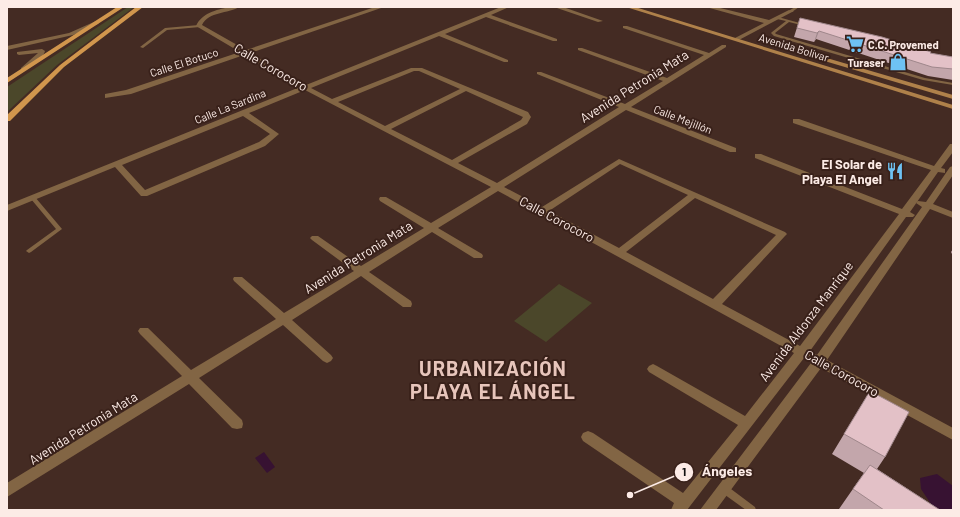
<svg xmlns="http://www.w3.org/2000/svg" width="960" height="517" font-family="Barlow,sans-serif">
  <rect width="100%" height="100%" fill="#442b23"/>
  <path fill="#4b472a" d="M 128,7 L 134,7 L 57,65 L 7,112 L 7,87 Z
    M 559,284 L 592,303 L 546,342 L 514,321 Z"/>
  <path fill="#371232" d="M 264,452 L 275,467 L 267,473 L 255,458 Z
    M 937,474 L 953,486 L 953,510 L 935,510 L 921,489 L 920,478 Z"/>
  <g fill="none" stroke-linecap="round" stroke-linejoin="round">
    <path fill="#826544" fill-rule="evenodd" d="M 795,7 L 799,7 L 792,12 L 790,12 L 790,10 Z
      M 778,17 L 807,25 L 805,26 L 789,22 L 775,33 L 776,34 L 925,78 L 953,83 L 953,85 L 923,80 L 774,36 L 771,33 L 772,32 L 786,21 L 777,19 L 777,17 Z
      M 199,25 L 200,25 L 200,27 L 167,30 L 143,48 L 140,47 L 165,28 Z
      M 31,197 L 35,197 L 62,229 L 31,252 L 29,253 L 26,251 L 27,250 L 56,229 L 31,199 Z
      M 724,485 L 727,486 L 755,507 L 756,510 L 746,510 L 721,492 L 720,489 L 721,486 Z"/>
    <path fill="#826544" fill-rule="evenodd" d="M 229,7 L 239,7 C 228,14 209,11 202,25 L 246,50 L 375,7 L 384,7 L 250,53 L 306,85 L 501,7 L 509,7 L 491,15 L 557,39 L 557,41 L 553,41 L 486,17 L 445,34 L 508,60 L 508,62 L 504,62 L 439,36 L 311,88 L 332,99 L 411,68 L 422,68 L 528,112 L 531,117 L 527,124 L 458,163 L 497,183 L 619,107 L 537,74 L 537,72 L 541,72 L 625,104 L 663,81 L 578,50 L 578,48 L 582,48 L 667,78 L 704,55 L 623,28 L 623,26 L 627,26 L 709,53 L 722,45 L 726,45 L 726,47 L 631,107 L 736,148 L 736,152 L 730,152 L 626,110 L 504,187 L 542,207 L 619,159 L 785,232 L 787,234 L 785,236 L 722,304 L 800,346 L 899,214 L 755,158 L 755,154 L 761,154 L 902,209 L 931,170 L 793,123 L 793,119 L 799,119 L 934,166 L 950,144 L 953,144 L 953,152 L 941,168 L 945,169 L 945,173 L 938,172 L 910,212 L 915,215 L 913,217 L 906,217 L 810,351 L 817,355 L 922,207 L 916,203 L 918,201 L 926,202 L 950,167 L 953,166 L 953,175 L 933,204 L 953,212 L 953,218 L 930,209 L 827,360 L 953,428 L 953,440 L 821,368 L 716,510 L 700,510 L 811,363 L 804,358 L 687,510 L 671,510 L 674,503 L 583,441 L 581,437 L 583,433 L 588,431 L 593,433 L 683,493 L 738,425 L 649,372 L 647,369 L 649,366 L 653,364 L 657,366 L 745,416 L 794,353 L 498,191 L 438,228 L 482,254 L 483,256 L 482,258 L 474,258 L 432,232 L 369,272 L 411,301 L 412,304 L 411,307 L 403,307 L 361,276 L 292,320 L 331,355 L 333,358 L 331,361 L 327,363 L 323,361 L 283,325 L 199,378 L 242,420 L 243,424 L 242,428 L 237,429 L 232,428 L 189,384 L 7,497 L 7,483 L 182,376 L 140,334 L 138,331 L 140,328 L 148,328 L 191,370 L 276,319 L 234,281 L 233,279 L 234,277 L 242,277 L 284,313 L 354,271 L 312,240 L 310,238 L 312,236 L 318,236 L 361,266 L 424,228 L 380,201 L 379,199 L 380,197 L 386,197 L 431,223 L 491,187 L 305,90 L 249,113 L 279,134 L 265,146 L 147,196 L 141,196 L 115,167 L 7,211 L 7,205 L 300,87 L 244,55 L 131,94 L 105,98 L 105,94 L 126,90 L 240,52 L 196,26 C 202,13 216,10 229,7 ZM 414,71 L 419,71 L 460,89 L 385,126 L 338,102 ZM 466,91 L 523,117 L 521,120 L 452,160 L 391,129 ZM 243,116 L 270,134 L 259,142 L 145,190 L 122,165 ZM 620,164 L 688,195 L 619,248 L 549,211 ZM 695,198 L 776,235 L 713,299 L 626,252 Z
      M 554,7 L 563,7 L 603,21 L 598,22 Z
      M 706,7 L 716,7 L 769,20 L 789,10 L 794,11 L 737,41 L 735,40 L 735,38 L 764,23 Z
      M 96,21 L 99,23 L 98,24 L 73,35 L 7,50 L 7,46 L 69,33 Z
      M 42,49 L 45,51 C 43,59 28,71 21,70 L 21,68 L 38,53 L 19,55 L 17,54 L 17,52 Z"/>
    <path fill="#af814a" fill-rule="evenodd" d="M 626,7 L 635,7 L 953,105 L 953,109 Z
      M 813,54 L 953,95 L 953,99 L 811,57 L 810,56 Z"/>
    <path fill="#d1964d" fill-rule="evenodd" d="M 117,7 L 124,7 L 7,83 L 7,78 Z
      M 136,7 L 143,7 L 64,67 L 10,121 L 7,121 L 7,115 L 60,65 Z"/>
  </g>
  <path fill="#c3a6ab" d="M 800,18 L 931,52 L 930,53 L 953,57 L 953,80 L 928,76 L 816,39 L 814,42 L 794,37 Z
    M 953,249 L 953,256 L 951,252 Z
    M 870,391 L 885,457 L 877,469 L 940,510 L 842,510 L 839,509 L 864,473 L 832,454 Z"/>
  <path fill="#9f878b" d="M 819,31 L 816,39 L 814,42 L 817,33 Z"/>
  <path fill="#e3c1c7" stroke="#9f878b" d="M 800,18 L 882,37 L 931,52 L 930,53 L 953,57 L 953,69 L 932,67 L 819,31 L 817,33 L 797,28 Z
    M 870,391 L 909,412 L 885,457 L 844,434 Z
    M 870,465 L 940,510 L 884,510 L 853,489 Z"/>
  <defs>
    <g id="supermarket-bare" transform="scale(1.38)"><path d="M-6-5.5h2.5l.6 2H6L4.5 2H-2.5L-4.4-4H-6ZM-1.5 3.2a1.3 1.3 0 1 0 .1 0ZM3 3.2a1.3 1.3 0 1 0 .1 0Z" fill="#6ec2f3" stroke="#39211a" stroke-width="2.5" paint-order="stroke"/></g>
    <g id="shop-bare" transform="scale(1.38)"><path d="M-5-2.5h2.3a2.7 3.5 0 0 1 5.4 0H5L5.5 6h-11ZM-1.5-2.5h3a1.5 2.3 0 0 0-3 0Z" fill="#6ec2f3" stroke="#39211a" stroke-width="2.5" paint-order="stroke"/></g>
    <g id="restaurant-bare" transform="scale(1.38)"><path d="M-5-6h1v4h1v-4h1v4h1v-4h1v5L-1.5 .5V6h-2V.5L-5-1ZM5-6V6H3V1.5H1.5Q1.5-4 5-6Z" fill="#6ec2f3" stroke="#39211a" stroke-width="2.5" paint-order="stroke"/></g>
  </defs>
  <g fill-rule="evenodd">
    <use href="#supermarket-bare" x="855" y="44"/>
    <use href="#shop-bare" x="898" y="62"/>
    <use href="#restaurant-bare" x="895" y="171"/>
  </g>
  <g text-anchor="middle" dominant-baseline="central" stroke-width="4" stroke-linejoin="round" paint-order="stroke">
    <g font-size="11" font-weight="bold" fill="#fcebe6" stroke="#39211a" text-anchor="start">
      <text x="868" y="44">C.C. Provemed</text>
      <text x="885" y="62" text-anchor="end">Turaser</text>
    </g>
    <g font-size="11" fill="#fcebe6" stroke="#39211a">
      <text transform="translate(794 47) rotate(17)">Avenida Bolívar</text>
      <text transform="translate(184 62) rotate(-18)">Calle El Botuco</text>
      <text transform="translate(230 106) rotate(-22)">Calle La Sardina</text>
      <text transform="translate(683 119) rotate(21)">Calle Mejillón</text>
    </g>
    <g font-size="13" fill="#fcebe6" stroke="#39211a">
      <text transform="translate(271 67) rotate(30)">Calle Corocoro</text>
      <text transform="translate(634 86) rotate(-32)">Avenida Petronia Mata</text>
      <text transform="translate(557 219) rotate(28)">Calle Corocoro</text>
      <text transform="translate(358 257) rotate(-32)">Avenida Petronia Mata</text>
      <text transform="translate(806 321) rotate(-53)">Avenida Aldonza Manrique</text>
      <text transform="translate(842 373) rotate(29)">Calle Corocoro</text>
      <text transform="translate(83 428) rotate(-32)">Avenida Petronia Mata</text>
    </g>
    <g font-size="13" font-weight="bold" fill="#fcebe6" stroke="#39211a" text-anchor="end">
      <text x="882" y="164">El Solar de<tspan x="882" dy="15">Playa El Angel</tspan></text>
    </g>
    <g font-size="20" font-weight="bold" letter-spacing="1" fill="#e7c5bb" stroke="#39211a">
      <text x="493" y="368">URBANIZACIÓN<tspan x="493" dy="23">PLAYA EL ÁNGEL</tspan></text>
    </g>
  </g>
  <path fill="none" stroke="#fcebe6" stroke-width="1.5" d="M630 495L684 472"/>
  <g fill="#fcebe6" stroke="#39211a" stroke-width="1.5">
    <circle cx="630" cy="495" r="4"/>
    <circle cx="684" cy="472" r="10"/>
  </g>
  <g font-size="12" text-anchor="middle" font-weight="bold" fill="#111">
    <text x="684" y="476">1</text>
  </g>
  <g font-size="14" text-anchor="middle" font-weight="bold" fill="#fcebe6" stroke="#39211a" stroke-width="4" stroke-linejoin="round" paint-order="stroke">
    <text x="727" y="476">Ángeles</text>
  </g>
  <rect width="960" height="517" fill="none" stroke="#fcebe6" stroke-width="16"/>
</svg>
